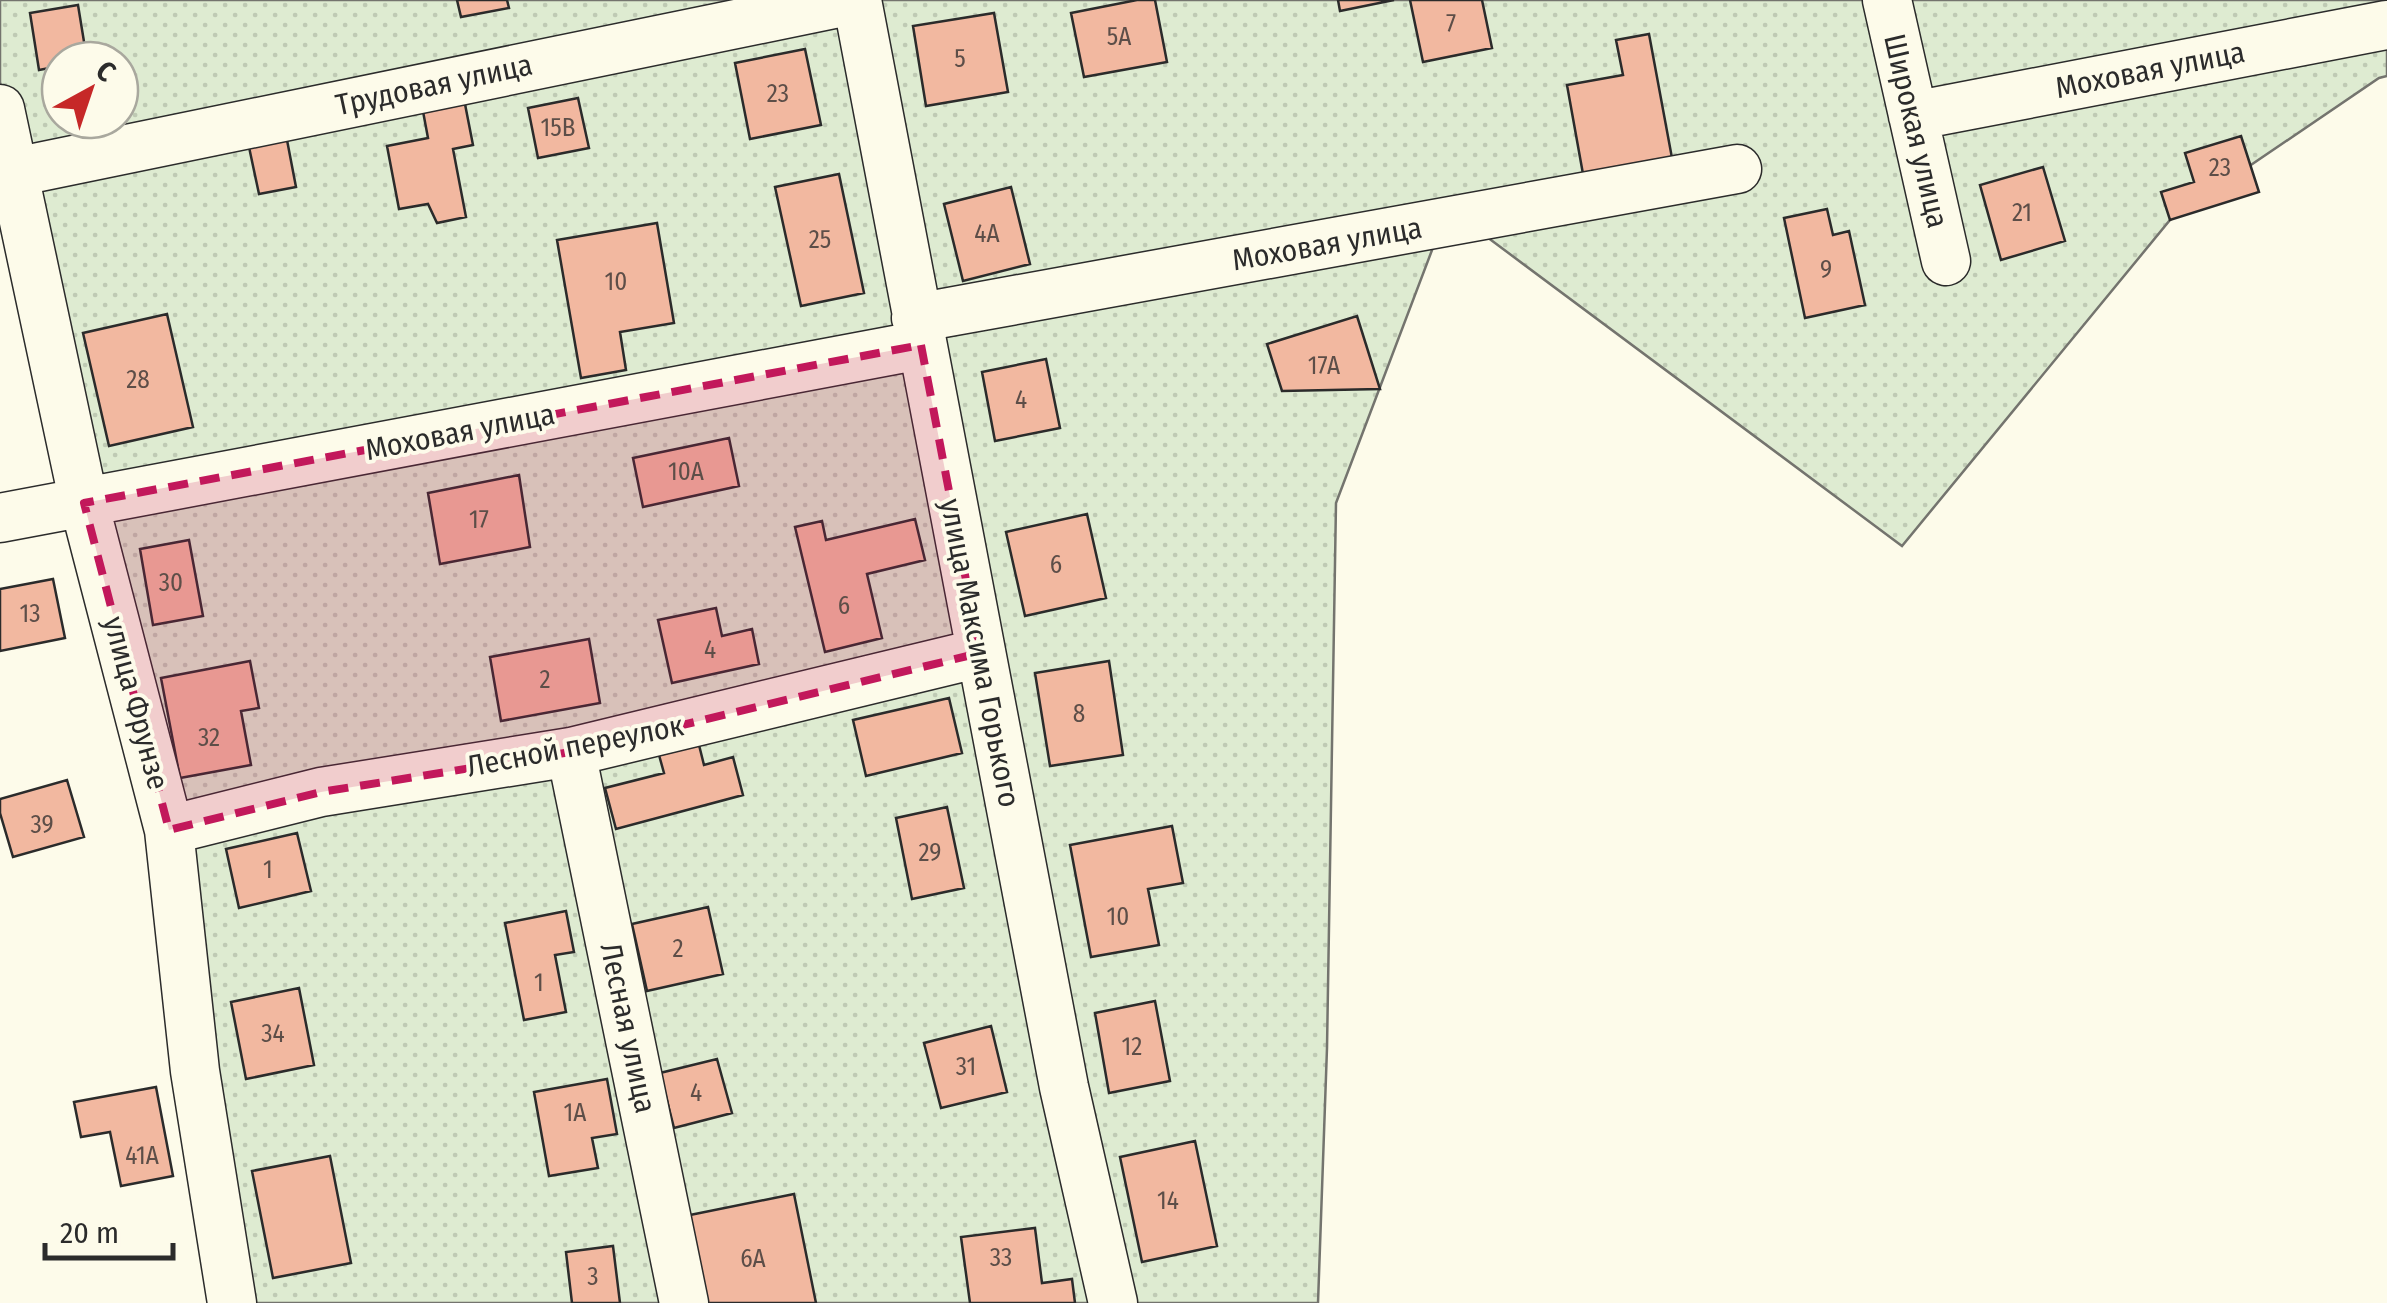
<svg xmlns="http://www.w3.org/2000/svg" width="2387" height="1303" font-family="'Fira Sans Condensed',sans-serif">
  <defs>
    <pattern id="grass-dots" width="8" height="8" patternUnits="userSpaceOnUse" patternTransform="scale(2.5)"><rect width="8" height="8" fill="#deebd1"/><path d="M2 2h.1M6 6h.1" fill="none" stroke="#bfcab4" stroke-width="1.8" stroke-linecap="round"/></pattern>
  </defs>
  <rect width="100%" height="100%" fill="#fdfbea"/>
  <path fill="url(#grass-dots)" stroke="#74746e" stroke-width="2.5" fill-rule="evenodd" d="M 0,0 L 2387,0 L 2387,76 L 2379,78 L 2170,220 L 1902,546 L 1448,208 L 1336,503 L 1327,1048 L 1318,1303 L 240,1303 L 142,796 L 75,486 L 0,82 ZM 60,60 L 120,60 L 120,120 L 60,120 Z"/>
  <path fill="#f2b8a0" stroke="#2b2b2b" stroke-width="2.5" d="M 457,0 L 507,0 L 509,8 L 461,17 Z
    M 1137,0 L 1155,0 L 1167,62 L 1084,77 L 1071,13 Z
    M 1338,0 L 1394,0 L 1340,11 Z
    M 1410,0 L 1482,0 L 1492,48 L 1423,62 Z
    M 78,5 L 87,60 L 60,60 L 60,66 L 39,70 L 30,13 Z
    M 994,13 L 1008,92 L 926,106 L 913,26 Z
    M 1649,34 L 1672,158 L 1583,174 L 1567,85 L 1623,75 L 1616,40 Z
    M 805,49 L 821,125 L 750,139 L 735,63 Z
    M 578,98 L 589,148 L 538,158 L 528,108 Z
    M 464,99 L 473,145 L 453,149 L 466,217 L 437,223 L 428,204 L 399,209 L 387,146 L 428,138 L 422,106 Z
    M 2241,136 L 2259,192 L 2170,220 L 2161,192 L 2194,182 L 2185,153 Z
    M 287,140 L 296,187 L 259,194 L 249,147 Z
    M 2043,167 L 2065,241 L 2001,260 L 1980,185 Z
    M 839,174 L 864,293 L 801,306 L 775,187 Z
    M 1011,187 L 1030,264 L 963,281 L 944,204 Z
    M 1827,209 L 1833,235 L 1849,231 L 1865,305 L 1805,318 L 1784,218 Z
    M 657,223 L 674,323 L 620,332 L 626,370 L 581,378 L 557,240 Z
    M 167,314 L 193,427 L 109,446 L 83,333 Z
    M 1357,316 L 1380,389 L 1282,391 L 1267,344 Z
    M 1046,359 L 1060,428 L 995,441 L 982,372 Z
    M 729,438 L 739,486 L 643,507 L 633,458 Z
    M 519,475 L 530,547 L 440,564 L 428,493 Z
    M 1087,514 L 1106,598 L 1025,616 L 1006,532 Z
    M 915,519 L 925,560 L 867,574 L 882,638 L 825,652 L 795,527 L 822,521 L 826,540 Z
    M 189,540 L 203,616 L 153,625 L 140,549 Z
    M 53,579 L 65,638 L 0,651 L 0,589 Z
    M 716,608 L 722,636 L 752,629 L 759,664 L 672,683 L 658,620 Z
    M 589,639 L 600,703 L 501,721 L 490,657 Z
    M 250,661 L 259,708 L 241,711 L 251,765 L 180,778 L 161,678 Z
    M 1109,661 L 1123,755 L 1050,766 L 1035,673 Z
    M 949,698 L 962,753 L 866,776 L 853,720 Z
    M 699,745 L 704,765 L 733,757 L 743,795 L 616,829 L 605,788 L 664,773 L 659,755 Z
    M 67,780 L 84,837 L 13,857 L 0,813 L 0,799 Z
    M 947,807 L 964,888 L 912,899 L 896,818 Z
    M 1172,826 L 1183,883 L 1148,889 L 1159,945 L 1091,957 L 1070,845 Z
    M 297,833 L 311,891 L 239,908 L 226,849 Z
    M 708,907 L 723,974 L 647,991 L 632,924 Z
    M 566,911 L 574,952 L 555,955 L 566,1012 L 524,1020 L 505,923 Z
    M 299,988 L 314,1065 L 246,1079 L 231,1002 Z
    M 1155,1001 L 1170,1081 L 1109,1093 L 1095,1013 Z
    M 991,1026 L 1007,1092 L 941,1108 L 924,1043 Z
    M 717,1059 L 732,1113 L 674,1128 L 660,1073 Z
    M 607,1079 L 617,1134 L 592,1138 L 598,1168 L 549,1176 L 534,1092 Z
    M 156,1087 L 173,1176 L 121,1186 L 110,1132 L 81,1137 L 74,1102 Z
    M 1195,1141 L 1217,1246 L 1142,1262 L 1120,1157 Z
    M 330,1156 L 351,1263 L 273,1278 L 252,1171 Z
    M 794,1194 L 816,1303 L 707,1303 L 690,1215 Z
    M 1035,1228 L 1042,1283 L 1072,1279 L 1075,1303 L 970,1303 L 961,1237 Z
    M 613,1246 L 620,1303 L 572,1303 L 566,1252 Z"/>
  <g fill="none" stroke-linecap="round" stroke-linejoin="round">
    <g stroke="#2b2b2b" stroke-width="51">
      <path id="minor" d="M 857,0 L 1064,1087 L 1113,1303
        M 1887,0 L 1946,261
        M 0,109 L 84,503 L 169,830 L 195,1071 L 232,1303
        M 1913,116 L 2386,25
        M 15,172 L 853,0
        M 916,318 L 1737,169
        M 0,518 L 921,345
        M 571,752 L 684,1303
        M 169,830 L 321,792 L 571,752 L 980,653"/>
    </g>
    <use href="#minor" stroke="#fdfbea" stroke-width="48"/>
  </g>
  <path fill="#c2185b" fill-opacity="0.2" stroke="#c2185b" stroke-width="8" stroke-dasharray="20 12" stroke-linejoin="round" d="M 921,345 L 980,653 L 571,752 L 321,792 L 169,830 L 84,503 Z"/>
  <g text-anchor="middle" dominant-baseline="central" stroke-width="8" stroke-linejoin="round" paint-order="stroke">
    <g font-size="25" fill="#5d4e48">
      <text x="1451" y="24">7</text>
      <text x="1119" y="37">5А</text>
      <text x="960" y="59">5</text>
      <text x="778" y="94">23</text>
      <text x="558" y="128">15В</text>
      <text x="2220" y="168">23</text>
      <text x="2022" y="213">21</text>
      <text x="987" y="234">4А</text>
      <text x="820" y="240">25</text>
      <text x="1826" y="270">9</text>
      <text x="616" y="282">10</text>
      <text x="1324" y="366">17А</text>
      <text x="138" y="380">28</text>
      <text x="1021" y="400">4</text>
      <text x="686" y="472">10А</text>
      <text x="479" y="520">17</text>
      <text x="1056" y="565">6</text>
      <text x="171" y="583">30</text>
      <text x="844" y="606">6</text>
      <text x="30" y="614">13</text>
      <text x="710" y="650">4</text>
      <text x="545" y="680">2</text>
      <text x="1079" y="714">8</text>
      <text x="209" y="738">32</text>
      <text x="42" y="825">39</text>
      <text x="930" y="853">29</text>
      <text x="268" y="870">1</text>
      <text x="1118" y="917">10</text>
      <text x="678" y="949">2</text>
      <text x="539" y="983">1</text>
      <text x="273" y="1034">34</text>
      <text x="1132" y="1047">12</text>
      <text x="966" y="1067">31</text>
      <text x="696" y="1093">4</text>
      <text x="575" y="1113">1А</text>
      <text x="142" y="1156">41А</text>
      <text x="1168" y="1201">14</text>
      <text x="1001" y="1258">33</text>
      <text x="753" y="1259">6А</text>
      <text x="593" y="1277">3</text>
    </g>
    <g font-size="30" fill="#2b2b2b" stroke="#fdfbea">
      <text transform="translate(2150 70) rotate(-11)">Моховая улица</text>
      <text transform="translate(434 85) rotate(-12)">Трудовая улица</text>
      <text transform="translate(1916 131) rotate(77)">Широкая улица</text>
      <text transform="translate(1327 244) rotate(-10)">Моховая улица</text>
      <text transform="translate(460 432) rotate(-11)">Моховая улица</text>
      <text transform="translate(980 653) rotate(79)">улица Максима Горького</text>
      <text transform="translate(136 703) rotate(75)">улица Фрунзе</text>
      <text transform="translate(575 746) rotate(-11)">Лесной переулок</text>
      <text transform="translate(628 1028) rotate(78)">Лесная улица</text>
    </g>
  </g>
  <g transform="translate(90 90) rotate(40)"><circle r="48" fill="#fdfbea" stroke="#a9a89e" stroke-width="2.5"/>
  <path d="M0-8L18 38L0 25L-18 38Z" fill="#c62828"/>
  <text y="-15" font-size="28" font-weight="bold" text-anchor="middle" fill="#2b2b2b">С</text>
  </g>
  <path d="M45 1243v15h128v-15" fill="none" stroke="#2b2b2b" stroke-width="5"/>
  <text x="60" y="1243" font-size="30" fill="#2b2b2b" stroke="#fdfbea" stroke-width="8" paint-order="stroke">20 m</text>
</svg>
